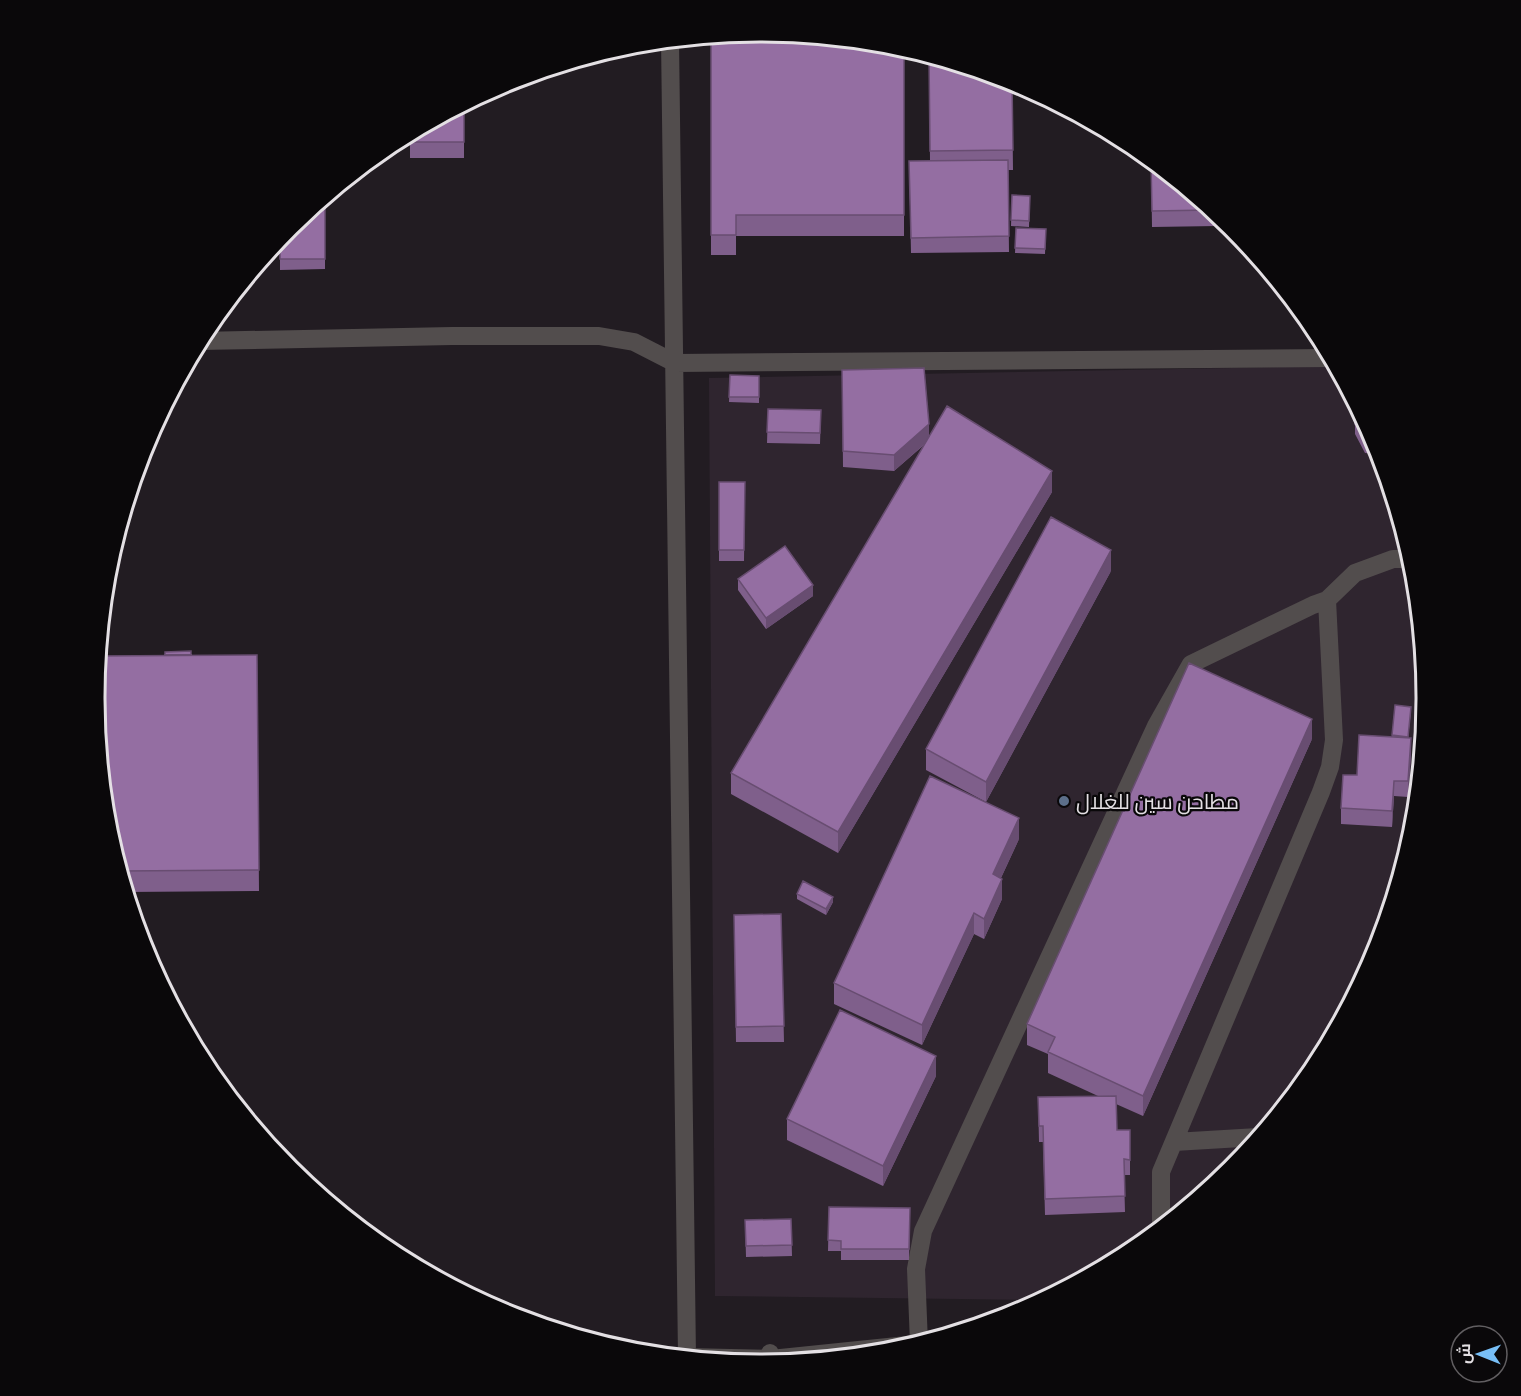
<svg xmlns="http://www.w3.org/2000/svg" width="1521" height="1396" font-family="Cabin,Cairo,sans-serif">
  <rect width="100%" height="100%" fill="#221c22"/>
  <path fill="#2f252f" d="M 1335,366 L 1376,443 L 1414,568 L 1427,698 L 1414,828 L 1376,953 L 1314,1069 L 1232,1170 L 1130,1252 L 1042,1300 L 715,1296 L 709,378 Z"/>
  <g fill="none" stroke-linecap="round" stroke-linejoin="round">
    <path stroke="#524d4d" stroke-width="18" d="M 670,40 L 687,1357
      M 199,341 L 452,336 L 599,336 L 634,342 L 675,363 L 1331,358
      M 1174,1142 L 1258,1137
      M 1161,1228 L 1161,1172 L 1321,792 L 1330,767 L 1334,740 L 1327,600 L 1355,573 L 1393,559 L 1411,559
      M 919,1343 L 916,1269 L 923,1231 L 1156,726 L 1191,664 L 1313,605 L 1327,600
      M 686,1357 L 771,1359 L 917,1344"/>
    <path stroke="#524d4d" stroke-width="18" d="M 770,1353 L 770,1364"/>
  </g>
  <path fill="#7f5f8b" d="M 711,36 L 904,48 L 904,236 L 736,236 L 736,255 L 711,255 Z
    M 929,56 L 1012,81 L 1013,170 L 1008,170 L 1009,252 L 911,253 L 909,161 L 930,161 Z
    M 464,105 L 464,158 L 410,158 L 410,133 Z
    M 1151,160 L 1217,215 L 1217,226 L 1152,227 Z
    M 1012,195 L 1030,196 L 1029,227 L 1011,226 Z
    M 325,208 L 325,269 L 280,270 L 280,238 Z
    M 1016,228 L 1046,229 L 1045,254 L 1015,253 Z
    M 842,370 L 929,435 L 1052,492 L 838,853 L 731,794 L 731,773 L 924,445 L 894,471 L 843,467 Z
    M 730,375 L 759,376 L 759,403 L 729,402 Z
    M 1355,403 L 1376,443 L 1380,454 L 1365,453 L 1355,434 Z
    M 768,409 L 821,410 L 820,444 L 767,443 Z
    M 719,482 L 745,482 L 744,561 L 719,561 Z
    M 1111,571 L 986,802 L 926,770 L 926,749 Z
    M 738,579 L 813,596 L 766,629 L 738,590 Z
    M 191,655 L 257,655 L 259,891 L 126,892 L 107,828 Z
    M 1395,705 L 1411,712 L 1408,738 L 1411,754 L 1408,797 L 1394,796 L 1392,827 L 1341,824 L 1341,808 L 1357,775 L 1392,737 Z
    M 1312,739 L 1143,1116 L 1116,1104 L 1117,1130 L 1130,1130 L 1130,1175 L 1124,1175 L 1125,1212 L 1045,1215 L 1043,1142 L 1039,1142 L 1038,1097 L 1098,1096 L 1048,1073 L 1048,1054 L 1027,1045 L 1027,1024 Z
    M 1019,839 L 1001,878 L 1002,899 L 984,939 L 974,934 L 922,1045 L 834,1004 L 834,983 Z
    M 797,894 L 833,902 L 826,915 L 797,899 Z
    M 781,914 L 784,1042 L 736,1042 L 734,915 Z
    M 936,1076 L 883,1186 L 787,1140 L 787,1119 Z
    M 829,1207 L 910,1208 L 909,1260 L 841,1260 L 841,1251 L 828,1251 Z
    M 791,1219 L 792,1256 L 746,1257 L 745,1220 Z"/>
  <path fill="#684d71" d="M 929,424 L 929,440 L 894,471 L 894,455 Z
    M 1052,471 L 1052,492 L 838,853 L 838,832 Z
    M 1111,550 L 1111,571 L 986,802 L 986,782 Z
    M 813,585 L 813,596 L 766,629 L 766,618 Z
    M 1312,719 L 1312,739 L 1143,1116 L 1143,1096 Z
    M 1411,738 L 1411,754 L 1408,797 L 1408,781 Z
    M 1394,781 L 1394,796 L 1392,827 L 1392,811 Z
    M 1019,818 L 1019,839 L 993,895 L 993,874 Z
    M 1002,879 L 1002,899 L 984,939 L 984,919 Z
    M 833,897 L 833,902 L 826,915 L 826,909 Z
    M 974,913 L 974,934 L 922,1045 L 922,1025 Z
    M 936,1056 L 936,1076 L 883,1186 L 883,1166 Z"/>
  <path fill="#946ea2" stroke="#684d71" stroke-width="1.5" d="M 761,32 L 891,44 L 904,48 L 904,215 L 736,215 L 736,235 L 711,235 L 711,36 Z
    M 929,56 L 1012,81 L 1013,150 L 930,151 Z
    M 464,105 L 464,142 L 410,142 L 410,133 Z
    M 1008,160 L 1009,236 L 911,238 L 909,161 Z
    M 1151,161 L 1211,210 L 1152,211 Z
    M 1012,195 L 1030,196 L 1029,221 L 1011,220 Z
    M 312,208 L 325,208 L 325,259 L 280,259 L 280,238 L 289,226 Z
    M 1016,228 L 1046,229 L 1045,249 L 1015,248 Z
    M 924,368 L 929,424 L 894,455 L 843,451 L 842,370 Z
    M 730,375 L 759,376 L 759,397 L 729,397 Z
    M 1355,403 L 1376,443 L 1365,442 L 1355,424 Z
    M 947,406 L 1052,471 L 838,832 L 731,773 Z
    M 768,409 L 821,410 L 820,433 L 767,432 Z
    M 719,482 L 745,482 L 744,550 L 719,550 Z
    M 1051,517 L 1111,550 L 986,782 L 926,749 Z
    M 785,546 L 813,585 L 766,618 L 738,579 Z
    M 191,651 L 191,655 L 165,655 L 165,652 Z
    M 257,655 L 259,870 L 120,871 L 107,828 L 94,698 L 98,656 Z
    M 1189,663 L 1312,719 L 1143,1096 L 1048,1052 L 1055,1037 L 1027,1024 Z
    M 1395,705 L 1411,707 L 1408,737 L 1392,735 Z
    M 1359,735 L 1411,738 L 1408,781 L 1394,781 L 1392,811 L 1341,808 L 1343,775 L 1357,775 Z
    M 930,776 L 1019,818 L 993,874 L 1002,879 L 984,919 L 974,913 L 922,1025 L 834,983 Z
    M 803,881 L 833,897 L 826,909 L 797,894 Z
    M 781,914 L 784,1026 L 736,1027 L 734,915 Z
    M 840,1010 L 936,1056 L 883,1166 L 787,1119 Z
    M 1116,1096 L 1117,1130 L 1130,1130 L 1130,1160 L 1124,1159 L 1125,1196 L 1045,1199 L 1043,1126 L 1039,1126 L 1038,1097 Z
    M 829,1207 L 910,1208 L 909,1249 L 841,1249 L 841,1241 L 828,1240 Z
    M 791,1219 L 792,1245 L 746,1246 L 745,1220 Z"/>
  <circle fill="#5c6f8a" stroke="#0a080a" stroke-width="2" cx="1064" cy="801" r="6"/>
  <g text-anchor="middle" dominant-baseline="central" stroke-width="4.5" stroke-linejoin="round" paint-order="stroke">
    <g font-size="21" fill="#e4e0e4" stroke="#0a080a" text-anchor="start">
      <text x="1076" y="801">مطاحن سين للغلال</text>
    </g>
  </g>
  <path d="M0 0H1521V1396H0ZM760 42H761A655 655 0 0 1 1416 697V699A655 655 0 0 1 761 1354H760A655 655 0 0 1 105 699V697A655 655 0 0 1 760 42Z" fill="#0a080a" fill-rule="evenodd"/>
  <path fill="none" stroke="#e4e0e4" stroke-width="3" d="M760 42H761A655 655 0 0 1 1416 697V699A655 655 0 0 1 761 1354H760A655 655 0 0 1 105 699V697A655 655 0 0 1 760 42Z"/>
  <g transform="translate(1479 1354) rotate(271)"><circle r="28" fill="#0a080a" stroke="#615e61" stroke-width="1.5"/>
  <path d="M0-4.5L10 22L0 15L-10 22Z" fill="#78bff7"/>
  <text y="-9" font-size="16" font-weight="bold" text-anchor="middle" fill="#e4e0e4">ش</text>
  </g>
</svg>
